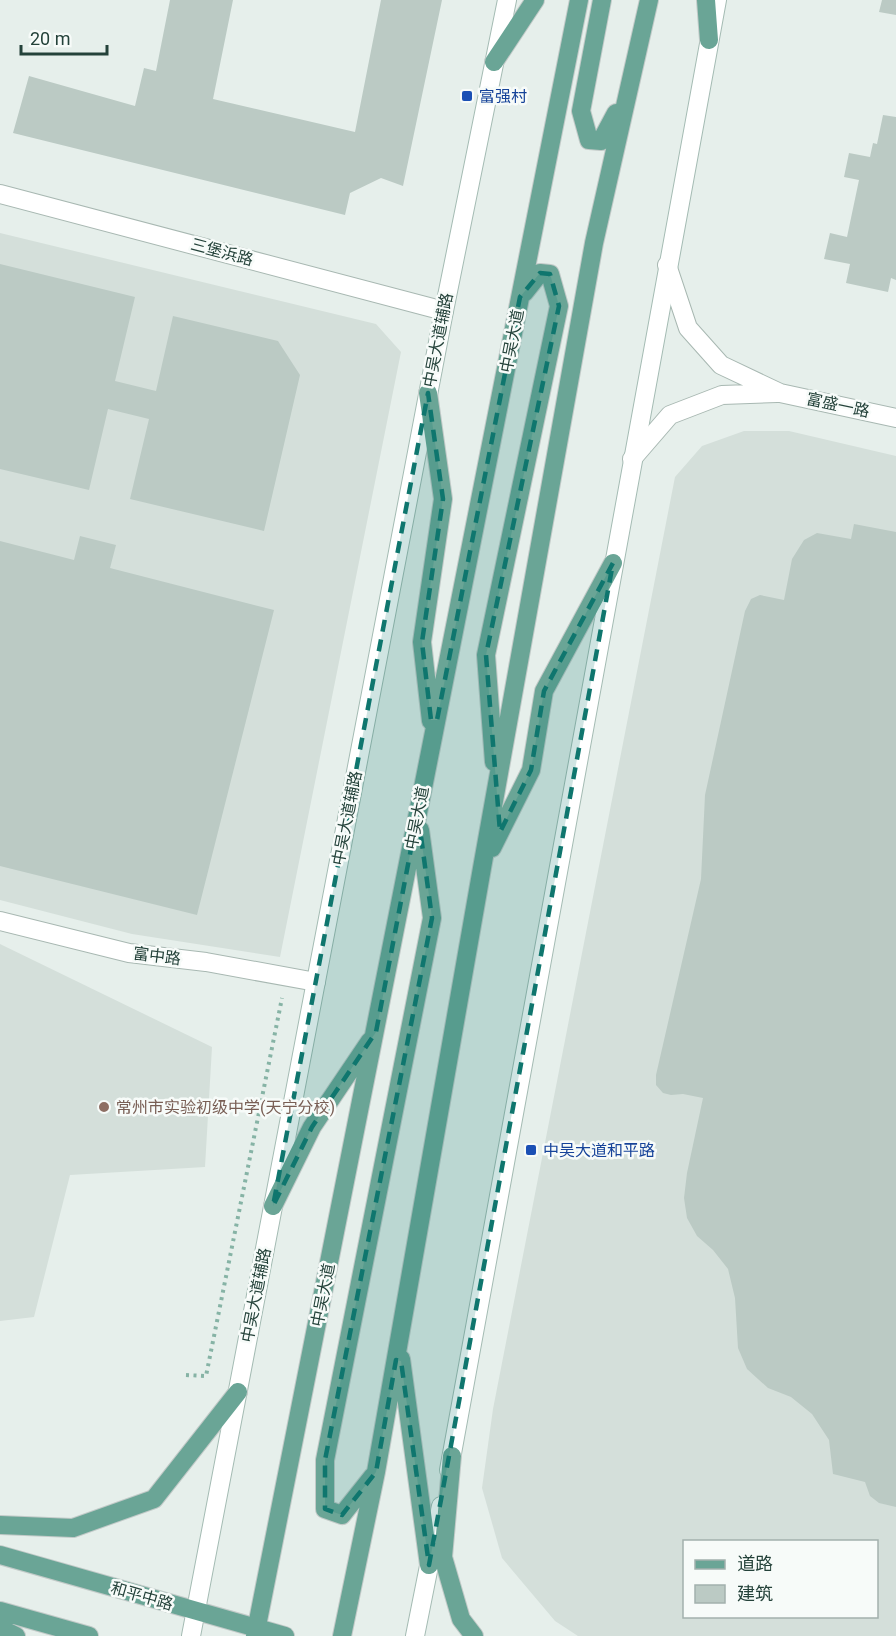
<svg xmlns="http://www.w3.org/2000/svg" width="896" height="1636" font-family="Roboto,'Noto Sans SC',sans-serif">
  <rect width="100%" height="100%" fill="#e6efeb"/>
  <path fill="#d4dfda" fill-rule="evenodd" d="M 0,233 L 376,324 L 401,352 L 280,957 L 132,934 L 0,900 Z
    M 744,431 L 789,431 L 896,456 L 896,1636 L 578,1636 L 555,1621 L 502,1558 L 482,1488 L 493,1409 L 675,477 L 702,446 ZM 684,1542 L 876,1542 L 876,1616 L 684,1616 Z
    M 0,944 L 212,1047 L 205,1167 L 70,1175 L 34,1317 L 0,1321 Z"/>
  <path fill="#bbcac4" d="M 170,0 L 233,0 L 213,99 L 355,132 L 381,0 L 442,0 L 403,186 L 381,178 L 350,193 L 345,215 L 13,133 L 29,76 L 135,106 L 144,68 L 156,71 Z
    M 882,0 L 896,0 L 896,15 L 879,12 Z
    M 883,115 L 896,117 L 896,280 L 891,278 L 888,292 L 846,283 L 850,264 L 824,259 L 830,233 L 847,237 L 859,180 L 844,177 L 849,153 L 870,157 L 873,143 L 877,144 Z
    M 0,264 L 135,297 L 115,381 L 156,391 L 173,316 L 278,341 L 300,375 L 264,531 L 130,499 L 149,419 L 108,409 L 89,490 L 0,469 Z
    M 854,524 L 896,532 L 896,1507 L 879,1503 L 870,1496 L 865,1482 L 833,1474 L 829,1440 L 812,1414 L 791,1397 L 768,1388 L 747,1369 L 738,1348 L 735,1298 L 728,1269 L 713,1250 L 697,1236 L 687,1218 L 684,1198 L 687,1173 L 703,1098 L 683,1094 L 671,1095 L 663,1093 L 656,1085 L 656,1075 L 701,879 L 705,795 L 745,611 L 751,599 L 760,595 L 784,600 L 792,559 L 804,540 L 817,533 L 851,539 Z
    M 80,536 L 116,545 L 110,568 L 274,610 L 197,915 L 0,866 L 0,541 L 74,560 Z"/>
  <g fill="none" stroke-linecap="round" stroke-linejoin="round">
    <g stroke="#a8b8b2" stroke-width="20">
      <path id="street" d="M 0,194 L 444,311
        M 667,265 L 688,328 L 721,365 L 780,393 L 896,418
        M 632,459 L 670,415 L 722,395 L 777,393
        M 0,921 L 129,953 L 206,962 L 316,982"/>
    </g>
    <g stroke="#a4bbb3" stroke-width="20">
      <path id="secondary" d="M 449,1470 L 717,0
        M 191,1636 L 444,311 L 507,0
        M 415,1636 L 441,1506"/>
    </g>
    <g stroke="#c2cac8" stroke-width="20">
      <path id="primary" d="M 602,0 L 581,111 L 589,140 L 601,141 L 616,113
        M 706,0 L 709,40
        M 494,62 L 535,0
        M 428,393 L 443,499 L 422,642 L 431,721
        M 494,762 L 486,655 L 559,306 L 550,274 L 540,273 L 524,293
        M 492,848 L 531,770 L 544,691 L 613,563
        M 273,1206 L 312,1127 L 370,1041
        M 401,1359 L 429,1565
        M 452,1456 L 443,1557 L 461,1619 L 474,1636
        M 373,1476 L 342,1515 L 325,1509 L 325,1460 L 432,918 L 420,830
        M 0,1525 L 73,1528 L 154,1499 L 238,1392
        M 0,1555 L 285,1636
        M 0,1611 L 89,1636
        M 0,1628 L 16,1636
        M 255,1636 L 579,0
        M 342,1636 L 376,1472 L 482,868 L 594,243 L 649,0"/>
    </g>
    <path stroke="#86b3a5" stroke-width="4" stroke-dasharray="3 4.5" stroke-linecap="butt" d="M 186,1375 L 206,1376 L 282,998"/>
    <use href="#street" stroke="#fff" stroke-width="18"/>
    <use href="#secondary" stroke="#fff" stroke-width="18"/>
    <use href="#primary" stroke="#6aa596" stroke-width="18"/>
  </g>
  <path fill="#0f766e" fill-opacity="0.2" stroke="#0f766e" stroke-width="4.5" stroke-dasharray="12 8" stroke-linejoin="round" d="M 540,273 L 550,274 L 559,306 L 486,655 L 500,832 L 531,770 L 544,691 L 613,563 L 429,1565 L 401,1361 L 396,1360 L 376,1472 L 342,1515 L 325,1509 L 325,1460 L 432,918 L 420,829 L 415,828 L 376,1032 L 312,1127 L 273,1206 L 428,393 L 443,499 L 422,642 L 431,720 L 437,720 L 520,297 Z"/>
  <g fill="#1a4fb4" stroke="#f7fbf9" stroke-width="2">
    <rect x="461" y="90" width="12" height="12" rx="3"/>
    <rect x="525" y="1144" width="12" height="12" rx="3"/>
  </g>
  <circle fill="#8d6e63" stroke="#f7fbf9" stroke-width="2" cx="104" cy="1107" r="6"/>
  <g text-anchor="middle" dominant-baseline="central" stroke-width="5" stroke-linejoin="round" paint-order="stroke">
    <g font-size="16" fill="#164399" stroke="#f7fbf9" text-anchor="start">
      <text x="479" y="96">富强村</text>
      <text x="543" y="1150">中吴大道和平路</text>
    </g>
    <g font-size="16" fill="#24423a" stroke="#f7fbf9">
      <text transform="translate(222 252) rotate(15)">三堡浜路</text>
      <text transform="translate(438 340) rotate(-79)">中吴大道辅路</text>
      <text transform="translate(512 341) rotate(-79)">中吴大道</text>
      <text transform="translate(838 405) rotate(12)">富盛一路</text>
      <text transform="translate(347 818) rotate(-79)">中吴大道辅路</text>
      <text transform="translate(417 818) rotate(-79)">中吴大道</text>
      <text transform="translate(157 956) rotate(7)">富中路</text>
      <text transform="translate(256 1295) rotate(-79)">中吴大道辅路</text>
      <text transform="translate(323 1295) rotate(-79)">中吴大道</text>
      <text transform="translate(142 1596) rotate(16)">和平中路</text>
    </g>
    <g font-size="16" fill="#785e54" stroke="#f7fbf9" text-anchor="start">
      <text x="116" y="1107">常州市实验初级中学(天宁分校)</text>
    </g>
  </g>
  <rect x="683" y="1540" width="195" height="78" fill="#f7fbf9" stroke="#a3b1ad" stroke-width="1.5"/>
  <rect x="695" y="1560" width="30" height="9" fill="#6aa596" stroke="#a3b1ad" stroke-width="1.5"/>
  <text x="737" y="1570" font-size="18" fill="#24423a">道路</text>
  <rect x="695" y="1585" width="30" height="18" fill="#bbcac4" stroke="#a3b1ad" stroke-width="1.5"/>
  <text x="737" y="1600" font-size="18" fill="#24423a">建筑</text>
  <path d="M21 45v9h86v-9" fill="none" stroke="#24423a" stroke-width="3"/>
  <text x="30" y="45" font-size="18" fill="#24423a" stroke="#f7fbf9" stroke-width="4.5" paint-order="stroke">20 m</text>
</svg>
